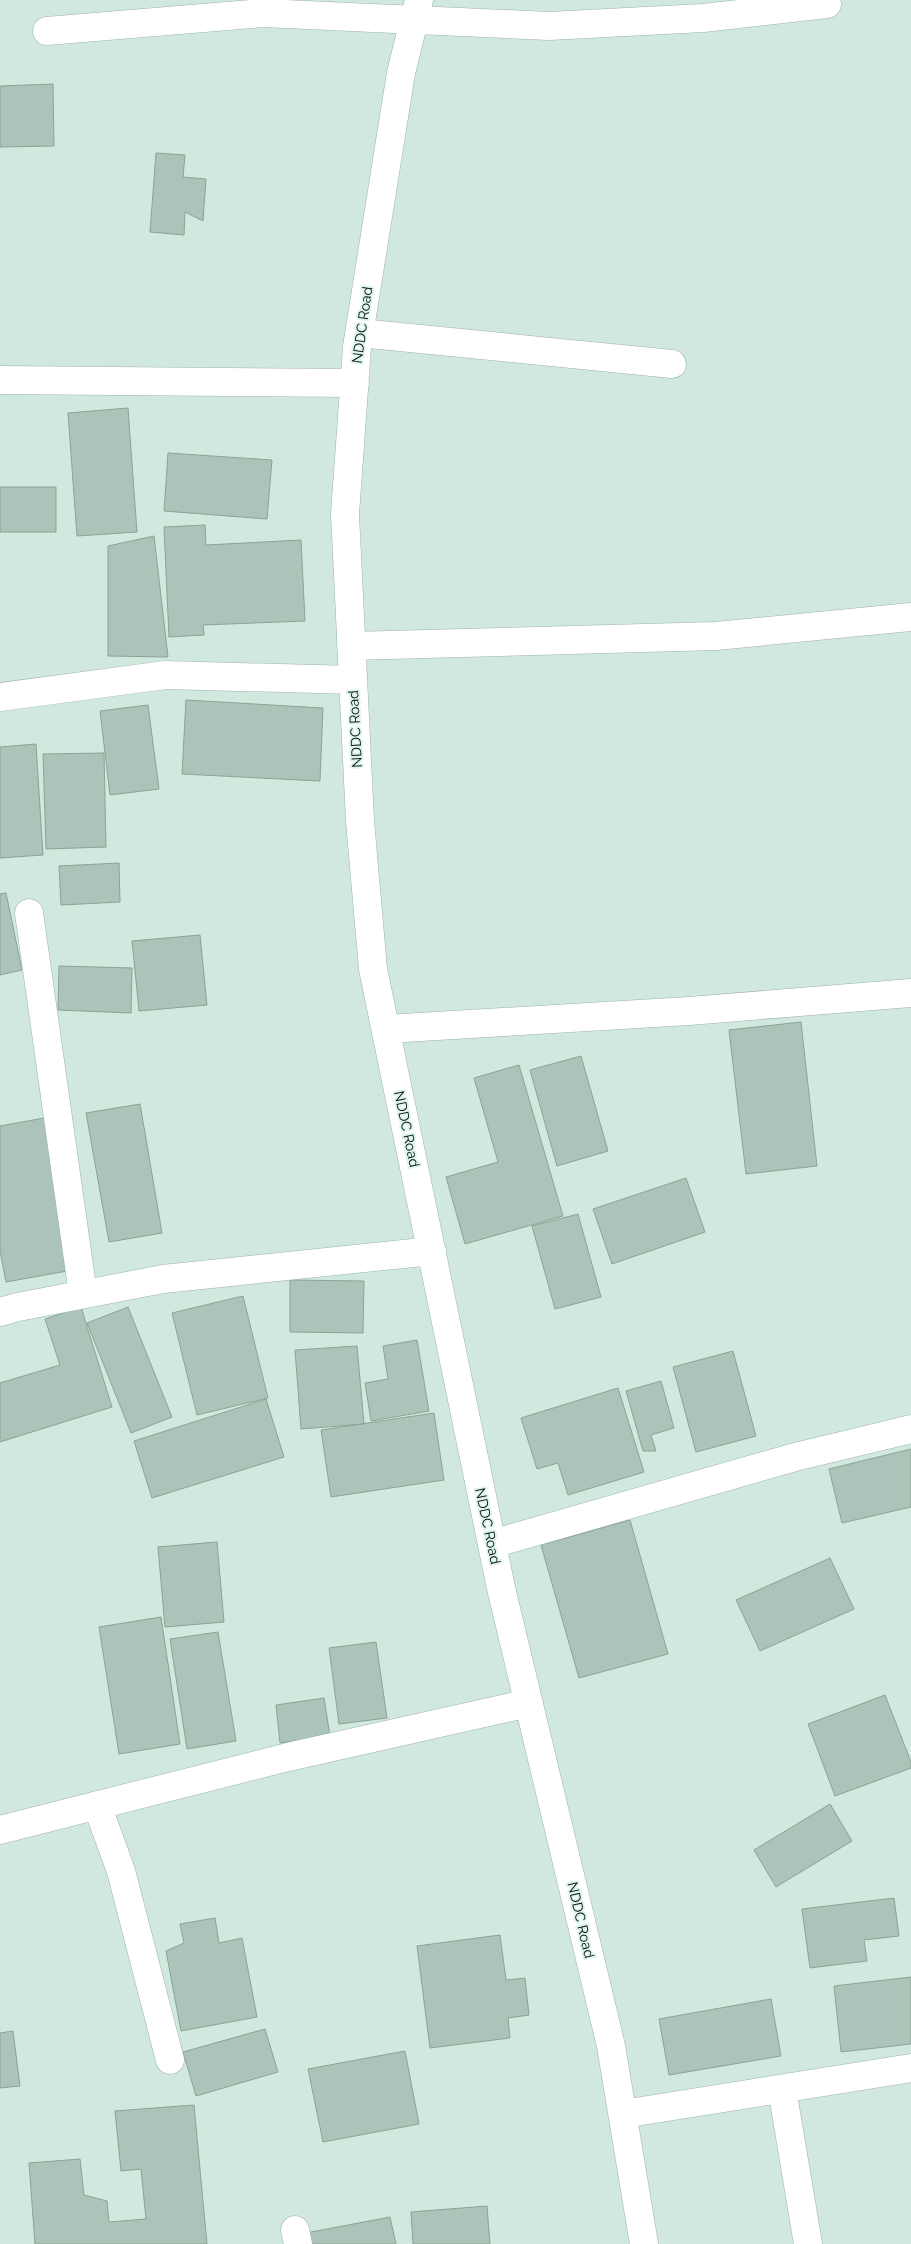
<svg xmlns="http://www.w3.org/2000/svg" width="911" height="2244" font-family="Raleway,sans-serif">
  <rect width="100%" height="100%" fill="#d0e8dd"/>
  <path fill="#abc3b8" stroke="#8ba297" d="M 53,84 L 54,146 L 0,147 L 0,86 Z
    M 156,153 L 185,155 L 183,177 L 206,179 L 203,221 L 185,212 L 184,235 L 150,232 Z
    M 128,408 L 137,532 L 77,536 L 68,413 Z
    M 168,453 L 272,460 L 267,519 L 164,511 Z
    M 0,487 L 56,487 L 56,532 L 0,532 Z
    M 205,525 L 206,545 L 301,540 L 305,621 L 203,625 L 204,635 L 169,637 L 164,527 Z
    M 154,536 L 168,657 L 108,656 L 108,546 Z
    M 186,700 L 323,708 L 320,781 L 182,774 Z
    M 148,705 L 159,789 L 110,795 L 100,711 Z
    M 36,744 L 43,855 L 0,858 L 0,747 Z
    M 104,753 L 106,847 L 46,849 L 43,754 Z
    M 119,863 L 120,902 L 61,905 L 59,866 Z
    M 6,893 L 22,970 L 0,975 L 0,894 Z
    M 200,935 L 207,1005 L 139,1011 L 132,941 Z
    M 59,966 L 132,968 L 131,1013 L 58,1010 Z
    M 801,1022 L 817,1166 L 746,1174 L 729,1030 Z
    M 581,1056 L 608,1151 L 557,1166 L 530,1070 Z
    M 519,1065 L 563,1216 L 465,1244 L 446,1177 L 498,1162 L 474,1078 Z
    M 140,1104 L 162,1233 L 109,1242 L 86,1113 Z
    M 44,1118 L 73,1270 L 6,1282 L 0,1251 L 0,1126 Z
    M 686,1178 L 705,1232 L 612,1264 L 593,1209 Z
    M 578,1214 L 601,1297 L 555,1309 L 532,1226 Z
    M 290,1280 L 364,1281 L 363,1333 L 290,1332 Z
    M 243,1296 L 268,1398 L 197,1415 L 172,1313 Z
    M 81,1307 L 112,1407 L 0,1442 L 0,1383 L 60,1365 L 45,1319 Z
    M 128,1307 L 172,1417 L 131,1433 L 87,1323 Z
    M 417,1340 L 429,1411 L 371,1421 L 365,1383 L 388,1379 L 383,1346 Z
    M 357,1346 L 364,1424 L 301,1429 L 295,1350 Z
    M 733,1351 L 756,1436 L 696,1452 L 673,1367 Z
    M 661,1381 L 674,1428 L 651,1435 L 656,1451 L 643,1451 L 626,1391 Z
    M 618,1388 L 644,1472 L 568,1495 L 558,1463 L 537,1469 L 521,1418 Z
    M 266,1399 L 284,1457 L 152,1498 L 134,1441 Z
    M 434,1413 L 444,1480 L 331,1497 L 321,1430 Z
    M 911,1449 L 911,1507 L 842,1523 L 829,1469 Z
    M 630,1520 L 668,1654 L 579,1678 L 541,1545 Z
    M 217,1542 L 224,1622 L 165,1627 L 158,1547 Z
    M 830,1558 L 854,1609 L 760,1651 L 736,1600 Z
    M 161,1617 L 180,1744 L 119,1754 L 99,1627 Z
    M 218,1632 L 236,1741 L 187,1749 L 170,1639 Z
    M 376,1642 L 387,1718 L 339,1724 L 329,1648 Z
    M 885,1695 L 911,1762 L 911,1768 L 835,1796 L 808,1724 Z
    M 324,1698 L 330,1736 L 280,1743 L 276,1705 Z
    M 830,1804 L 852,1841 L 776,1887 L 754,1850 Z
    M 894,1898 L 899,1936 L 864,1940 L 867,1961 L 810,1968 L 802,1909 Z
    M 215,1918 L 219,1943 L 242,1938 L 257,2017 L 181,2031 L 166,1951 L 184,1943 L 180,1924 Z
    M 500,1935 L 506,1980 L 525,1978 L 529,2015 L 508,2018 L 510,2038 L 430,2048 L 417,1946 Z
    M 911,1977 L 911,2044 L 841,2052 L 834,1986 Z
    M 771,1999 L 781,2056 L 669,2075 L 659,2019 Z
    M 265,2029 L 278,2072 L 196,2096 L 183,2052 Z
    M 13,2031 L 20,2086 L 0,2088 L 0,2033 Z
    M 405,2051 L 419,2124 L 323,2142 L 308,2069 Z
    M 194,2105 L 207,2244 L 35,2244 L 29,2163 L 80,2159 L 84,2195 L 107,2201 L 109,2222 L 146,2219 L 141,2169 L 121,2171 L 115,2111 Z
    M 487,2206 L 490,2244 L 413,2244 L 411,2212 Z
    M 390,2217 L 396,2244 L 308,2244 L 306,2233 Z"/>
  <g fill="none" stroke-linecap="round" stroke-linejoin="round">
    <g stroke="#9db4aa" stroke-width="29">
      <path id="minor" d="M 419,0 L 401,73 L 357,347 L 345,514 L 360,821 L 373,969 L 501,1588 L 611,2046 L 644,2244
        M 47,31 L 263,13 L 549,26 L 703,18 L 827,4
        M 360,333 L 672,364
        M 0,380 L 355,383
        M 351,646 L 716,636 L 911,617
        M 0,697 L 165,675 L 353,680
        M 29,913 L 83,1294
        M 386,1029 L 689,1011 L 911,993
        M 0,1312 L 18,1307 L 163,1279 L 432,1251
        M 492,1544 L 795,1457 L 911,1429
        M 97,1805 L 121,1871 L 170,2060
        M 0,1830 L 288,1757 L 529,1703
        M 782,2089 L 808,2244
        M 623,2114 L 911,2068
        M 295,2230 L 298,2244"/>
    </g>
    <use href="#minor" stroke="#fff" stroke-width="28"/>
  </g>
  <g text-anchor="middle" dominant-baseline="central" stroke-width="4" stroke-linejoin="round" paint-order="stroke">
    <g font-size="14" fill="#060d0a" stroke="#ddf5ea">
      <text transform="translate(362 325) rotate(-82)">NDDC Road</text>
      <text transform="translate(355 729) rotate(-93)">NDDC Road</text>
      <text transform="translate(407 1129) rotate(78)">NDDC Road</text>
      <text transform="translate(488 1526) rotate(78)">NDDC Road</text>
      <text transform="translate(581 1920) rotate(77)">NDDC Road</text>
    </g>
  </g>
</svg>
